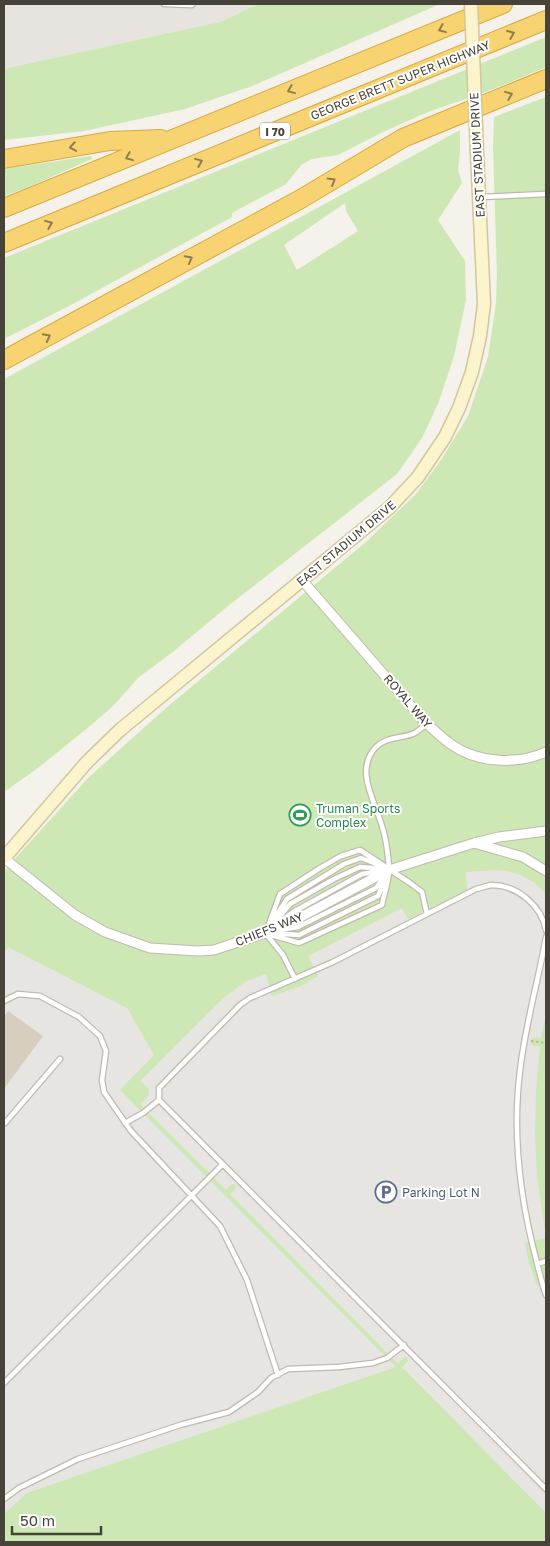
<svg xmlns="http://www.w3.org/2000/svg" width="550" height="1546" font-family="'Golos Text',sans-serif">
  <rect width="100%" height="100%" fill="#f4f2ea"/>
  <path fill="#e7e4df" d="M 4,4 L 258,4 L 220,22 L 53,60 L 4,69 Z"/>
  <path fill="#cde7b5" fill-rule="evenodd" d="M 258,4 L 440,4 L 252,86 L 185,109 L 84,131 L 4,140 L 4,69 L 220,22 Z
    M 546,37 L 546,67 L 491,90 L 428,112 L 385,131 L 338,155 L 312,159 L 302,164 L 286,184 L 232,213 L 232,217 L 69,306 L 4,339 L 4,258 Z
    M 546,97 L 546,1542 L 4,1542 L 4,871 L 88,778 L 166,708 L 367,541 L 417,493 L 441,460 L 468,416 L 488,357 L 496,303 L 497,276 L 493,146 L 494,117 Z
    M 460,130 L 460,152 L 458,170 L 462,183 L 438,220 L 465,261 L 466,300 L 454,356 L 438,404 L 422,438 L 397,474 L 228,606 L 174,651 L 139,677 L 113,706 L 90,726 L 38,768 L 4,792 L 4,379 ZM 345,203 L 346,211 L 358,231 L 297,270 L 284,245 Z
    M 91,156 L 92,159 L 28,187 L 4,196 L 4,169 Z"/>
  <path fill="#e6e5e2" d="M 495,870 L 506,871 L 521,875 L 535,883 L 546,894 L 546,1015 L 541,1038 L 534,1037 L 531,1039 L 530,1042 L 532,1045 L 540,1047 L 536,1093 L 535,1134 L 537,1176 L 546,1238 L 525,1243 L 529,1263 L 537,1286 L 546,1284 L 546,1513 L 402,1367 L 408,1361 L 407,1357 L 404,1357 L 398,1364 L 230,1194 L 236,1188 L 235,1184 L 232,1184 L 226,1190 L 140,1104 L 148,1096 L 149,1092 L 149,1089 L 140,1081 L 222,999 L 238,987 L 247,981 L 266,974 L 272,996 L 301,986 L 318,976 L 308,956 L 402,908 L 408,919 L 467,890 L 466,872 Z
    M 8,947 L 127,1008 L 154,1055 L 120,1090 L 396,1367 L 27,1493 L 4,1514 L 4,953 Z"/>
  <path fill="#d6cfc0" d="M 8,1011 L 43,1036 L 4,1089 L 4,1017 Z"/>
  <g fill="none" stroke-linecap="round" stroke-linejoin="round">
    <g stroke="#c0baad" stroke-width="7">
      <path id="lane" d="M 164,4 L 192,5 L 193,4
        M 481,197 L 546,194
        M 272,922 L 287,899 L 344,864 L 361,858 L 379,865
        M 274,923 L 290,904 L 334,879 L 360,867 L 385,869
        M 277,924 L 293,912 L 362,874 L 381,871
        M 279,930 L 298,927 L 376,888 L 384,877
        M 546,930 C 541,905 517,885 491,885 C 486,886 481,888 476,889 L 333,962 L 250,998 L 240,1005 L 159,1088 L 159,1100 L 546,1489
        M 266,932 L 280,894 L 320,868 L 341,856 L 360,850 L 410,883 L 422,892 L 427,914
        M 272,933 L 299,935 L 378,896 L 385,880
        M 266,934 L 283,955 L 295,979
        M 268,934 L 299,943 L 382,905 C 384,893 390,879 389,867 C 388,854 386,838 382,826 C 375,801 354,770 376,747 C 387,736 402,739 415,733 C 419,730 423,727 427,724
        M 546,937 C 538,982 525,1026 520,1071 C 512,1134 520,1198 536,1259 C 539,1271 542,1284 546,1295
        M 4,1001 L 18,994 L 40,996 L 79,1017 L 100,1036 L 106,1051 L 102,1080 L 104,1092 L 131,1131 L 220,1226 L 247,1280 L 278,1375
        M 4,1122 L 5,1123 L 60,1059
        M 125,1123 L 143,1113 L 159,1100
        M 537,1264 L 546,1261
        M 4,1383 L 223,1164
        M 4,1499 L 19,1488 L 78,1459 L 180,1425 L 229,1412 L 258,1392 L 271,1378 L 288,1369 L 339,1367 L 373,1363 L 387,1358 L 404,1345"/>
    </g>
    <g stroke="#c0baad" stroke-width="11">
      <path id="street" d="M 302,580 L 425,722 C 434,730 442,738 452,745 C 478,763 517,765 546,752
        M 474,843 L 523,857 L 546,871
        M 4,858 L 75,915 L 105,932 L 150,948 L 198,951 L 214,950 L 265,933 L 297,919 L 389,870 L 474,843 L 499,837 L 546,831"/>
    </g>
    <g stroke="#d2c79c" stroke-width="15">
      <path id="secondary" d="M 4,858 L 87,762 L 120,730 L 389,508 L 418,477 L 445,437 L 459,408 L 472,372 L 480,336 L 484,304 L 477,153"/>
    </g>
    <g stroke="#d7a942" stroke-width="20">
      <path id="highway" d="M 4,159 L 110,141 L 161,139
        M 4,208 L 503,4
        M 4,243 L 546,20
        M 4,360 L 299,200 L 403,138 L 546,79"/>
    </g>
    <path stroke="#c1b79f" stroke-width="2" stroke-dasharray="2.5 2.5" stroke-linecap="butt" d="M 531,1041 L 546,1043"/>
    <use href="#lane" stroke="#fff" stroke-width="4.5"/>
    <use href="#street" stroke="#fff" stroke-width="9"/>
    <use href="#secondary" stroke="#fcf4cd" stroke-width="12"/>
    <use href="#highway" stroke="#f8d372" stroke-width="18"/>
    <g stroke="#d2c79c" stroke-width="15" stroke-linecap="butt">
      <path id="secondary-bridge" d="M 471,4 L 477,153"/>
    </g>
    <use href="#secondary-bridge" stroke="#fcf4cd" stroke-width="12"/>
  </g>
  <defs><path id="oneway-chevron" d="M-2-3.5L2.5 0L-2 3.5" fill="none" stroke-width="1.6" stroke-linecap="round" stroke-linejoin="round" transform="scale(1.25)"/></defs>
  <g stroke="#8e7d50">
    <use href="#oneway-chevron" transform="translate(442 29) rotate(158)"/>
    <use href="#oneway-chevron" transform="translate(511 34) rotate(-22)"/>
    <use href="#oneway-chevron" transform="translate(291 90) rotate(158)"/>
    <use href="#oneway-chevron" transform="translate(509 95) rotate(-22)"/>
    <use href="#oneway-chevron" transform="translate(73 147) rotate(170)"/>
    <use href="#oneway-chevron" transform="translate(129 157) rotate(158)"/>
    <use href="#oneway-chevron" transform="translate(199 162) rotate(-22)"/>
    <use href="#oneway-chevron" transform="translate(332 181) rotate(-31)"/>
    <use href="#oneway-chevron" transform="translate(49 224) rotate(-22)"/>
    <use href="#oneway-chevron" transform="translate(189 259) rotate(-28)"/>
    <use href="#oneway-chevron" transform="translate(47 337) rotate(-28)"/>
  </g>
  <defs>
    <g id="stadium-ring" transform="scale(1.125)"><circle r="9.5" fill="#fff" stroke="#2e9e5b" stroke-width="1.5"/><path d="M0-5a6.5 5 0 1 0 0 10a6.5 5 0 1 0 0-10ZM-3.5-1.8h7v3.6h-7Z" fill="#2e9e5b"/></g>
    <g id="parking-ring" transform="scale(1.125)"><circle r="9.5" fill="#fff" stroke="#5c6f8a" stroke-width="1.5"/><path d="M-3.5-5.5H1a3.5 3.5 0 0 1 0 7H-1V5.5H-3.5ZM-1-3.4V-.6H.8a1.4 1.4 0 0 0 0-2.8Z" fill="#5c6f8a"/></g>
  </defs>
  <g fill-rule="evenodd">
    <use href="#stadium-ring" x="300" y="815"/>
    <use href="#parking-ring" x="386" y="1192"/>
  </g>
  <g text-anchor="middle" dominant-baseline="central" stroke-width="4" stroke-linejoin="round" paint-order="stroke">
    <rect fill="#fff" stroke="#7f7b74" stroke-width="1" x="260" y="122.5" width="30" height="17" rx="4"/>
    <g font-size="11" font-weight="bold" fill="#484339">
      <text x="275" y="131">I 70</text>
    </g>
    <g font-size="12" fill="#484339" stroke="#fff">
      <text transform="translate(400 80) rotate(-22)">GEORGE BRETT SUPER HIGHWAY</text>
      <text transform="translate(477 155) rotate(-93)">EAST STADIUM DRIVE</text>
      <text transform="translate(346 543) rotate(-40)">EAST STADIUM DRIVE</text>
      <text transform="translate(408 701) rotate(49)">ROYAL WAY</text>
      <text transform="translate(269 929) rotate(-22)">CHIEFS WAY</text>
    </g>
    <g font-size="12" fill="#27864d" stroke="#fff" text-anchor="start">
      <text x="316" y="808">Truman Sports<tspan x="316" dy="14">Complex</tspan></text>
    </g>
    <g font-size="12" fill="#4e5e75" stroke="#fff" text-anchor="start">
      <text x="402" y="1192">Parking Lot N</text>
    </g>
  </g>
  <rect width="550" height="1546" fill="none" stroke="#484339" stroke-width="10"/>
  <path d="M12 1526v8h89v-8" fill="none" stroke="#484339" stroke-width="2.5"/>
  <text x="20" y="1526" font-size="15" fill="#484339" stroke="#ffffff" stroke-width="4" paint-order="stroke">50 m</text>
</svg>
